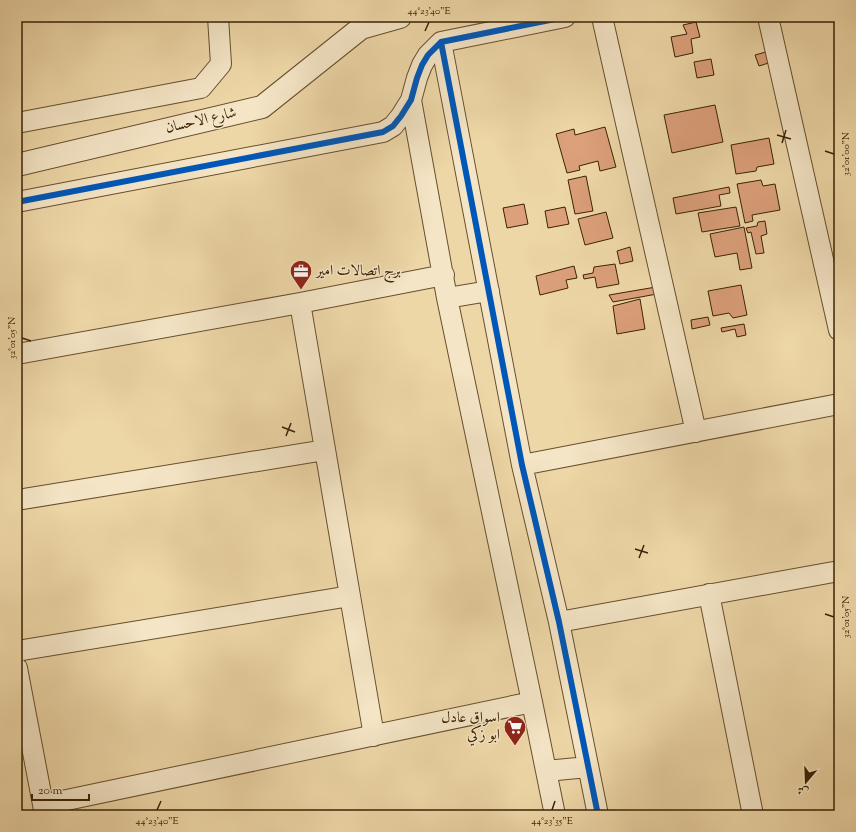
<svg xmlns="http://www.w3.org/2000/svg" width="856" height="832" font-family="'Sorts Mill Goudy',Amiri,serif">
  <rect width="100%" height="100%" fill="#eed7a7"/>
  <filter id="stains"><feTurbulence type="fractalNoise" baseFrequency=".005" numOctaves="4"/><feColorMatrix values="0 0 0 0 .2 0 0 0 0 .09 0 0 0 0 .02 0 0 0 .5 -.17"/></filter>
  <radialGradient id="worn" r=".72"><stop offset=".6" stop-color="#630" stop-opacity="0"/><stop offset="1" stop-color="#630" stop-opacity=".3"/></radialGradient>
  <path fill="#dca07a" stroke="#3a2205" d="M 696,22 L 700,37 L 691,39 L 693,53 L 675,57 L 671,37 L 687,34 L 683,25 Z
    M 773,50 L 775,61 L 759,66 L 755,55 Z
    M 711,59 L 714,75 L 697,78 L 694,62 Z
    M 715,105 L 723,142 L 672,153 L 664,115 Z
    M 605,127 L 616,167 L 600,171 L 598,161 L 579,166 L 580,170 L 567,173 L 556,134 L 574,129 L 575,135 Z
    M 769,138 L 774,164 L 757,167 L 756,171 L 736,174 L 731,145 Z
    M 586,176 L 593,211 L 575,214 L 568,180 Z
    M 761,180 L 763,186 L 775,184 L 780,210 L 752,215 L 753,221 L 745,223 L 737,184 Z
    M 729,187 L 730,193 L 719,195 L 721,206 L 676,214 L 673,198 Z
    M 524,204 L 528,224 L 507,228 L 503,208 Z
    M 565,207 L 569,224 L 548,228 L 545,211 Z
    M 736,207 L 740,226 L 702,232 L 698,213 Z
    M 606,212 L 613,238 L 585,245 L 578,219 Z
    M 765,221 L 767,234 L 761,236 L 764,253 L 756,254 L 751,232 L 748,233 L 746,228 L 757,226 L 758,222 Z
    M 744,227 L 752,268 L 740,270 L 737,253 L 715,257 L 710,234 Z
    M 630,247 L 633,261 L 620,264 L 617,251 Z
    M 615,264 L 619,284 L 597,288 L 595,277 L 584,279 L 583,275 L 593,273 L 594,267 Z
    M 574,266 L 577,278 L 566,280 L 568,288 L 540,295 L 536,276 Z
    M 741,285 L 747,315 L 733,318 L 729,313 L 713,316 L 708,291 Z
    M 656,287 L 657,294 L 613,302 L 609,295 Z
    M 640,299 L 645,329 L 617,334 L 613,306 Z
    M 708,317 L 710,325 L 692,329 L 691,320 Z
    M 744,324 L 746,335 L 737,337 L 735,329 L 722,332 L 721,328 Z"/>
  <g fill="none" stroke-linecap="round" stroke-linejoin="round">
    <g stroke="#674f2e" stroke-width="22">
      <path id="minor" d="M 602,17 L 696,432
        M 768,17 L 839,330
        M 441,42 L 522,465 L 559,622 L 598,815
        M 411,100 L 447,298 L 532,702 L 555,815
        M 17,123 L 201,88 L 221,64 L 218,17
        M 17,202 L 383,132 L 393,126 L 401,116 L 411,100 L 417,78 L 422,65 L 428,55 L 441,42 L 565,17
        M 447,298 L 489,291
        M 300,303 L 350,596
        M 17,354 L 300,303 L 444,275
        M 522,465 L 839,404
        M 17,500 L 325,450
        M 709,594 L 753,815
        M 559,622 L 839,571
        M 17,651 L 350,596 L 374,736
        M 17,668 L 45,815
        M 546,771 L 588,767
        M 43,805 L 532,702"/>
    </g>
    <g stroke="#674f2e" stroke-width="24">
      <path id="tertiary" d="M 361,28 L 400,17
        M 17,165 L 262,107 L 361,28 L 367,17"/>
    </g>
    <use href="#minor" stroke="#f4e5c6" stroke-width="20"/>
    <use href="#tertiary" stroke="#f4e5c6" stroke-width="22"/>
    <g stroke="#f4e5c6" stroke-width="8">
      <path id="cycleway" d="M 441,42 L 522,465 L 559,622 L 598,815
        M 17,202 L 383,132 L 393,126 L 401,116 L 411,100 L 417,78 L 422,65 L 428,55 L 441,42 L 565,17"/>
    </g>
    <use href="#cycleway" stroke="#0057b8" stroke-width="6"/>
  </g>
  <path fill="none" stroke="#3a2205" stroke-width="1.5" d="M 425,31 L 429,22M 777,135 L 791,139M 782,143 L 786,130M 825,151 L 834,154M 22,338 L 31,341M 282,427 L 295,432M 286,436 L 291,423M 635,549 L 648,553M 639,558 L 644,545M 825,614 L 834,617M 157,810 L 161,801M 552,810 L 555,801"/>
  <defs>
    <g id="office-pin" transform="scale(1.15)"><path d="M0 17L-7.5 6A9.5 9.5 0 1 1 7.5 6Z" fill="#8f2418" stroke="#f4e5c6"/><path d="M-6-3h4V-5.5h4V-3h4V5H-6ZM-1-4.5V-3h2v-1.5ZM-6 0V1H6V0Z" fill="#fff"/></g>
    <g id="supermarket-pin" transform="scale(1.15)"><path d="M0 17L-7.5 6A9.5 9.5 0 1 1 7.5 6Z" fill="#8f2418" stroke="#f4e5c6"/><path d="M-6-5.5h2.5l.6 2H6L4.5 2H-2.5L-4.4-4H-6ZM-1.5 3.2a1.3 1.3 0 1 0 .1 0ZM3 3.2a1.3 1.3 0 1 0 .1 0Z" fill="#fff"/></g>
  </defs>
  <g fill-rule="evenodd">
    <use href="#office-pin" x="301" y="271"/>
    <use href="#supermarket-pin" x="515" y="727"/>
  </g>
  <g text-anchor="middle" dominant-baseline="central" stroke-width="3" stroke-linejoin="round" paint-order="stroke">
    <g font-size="15" fill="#3a2205" stroke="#f4e5c6">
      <text transform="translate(201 121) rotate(-13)">شارع الاحسان</text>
    </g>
    <g font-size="15" fill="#3a2205" stroke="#f4e5c6" text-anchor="start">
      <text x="316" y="271">برج اتصالات امير</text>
      <text x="500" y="718" text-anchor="end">اسواق عادل<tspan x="500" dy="17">ابو زكي</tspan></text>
    </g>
  </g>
  <rect width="856" height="832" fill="none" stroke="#eed7a7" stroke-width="44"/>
  <g transform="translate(806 782) rotate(199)" stroke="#f4e5c6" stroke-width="3" paint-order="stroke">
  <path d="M0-3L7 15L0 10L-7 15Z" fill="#3a2205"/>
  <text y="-6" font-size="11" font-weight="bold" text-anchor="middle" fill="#3a2205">ش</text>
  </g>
  <path d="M32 794v6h57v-6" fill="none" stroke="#3a2205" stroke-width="2"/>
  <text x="38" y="794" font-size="12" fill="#3a2205" stroke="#f4e5c6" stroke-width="3" paint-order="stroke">20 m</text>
  <rect x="22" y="22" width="812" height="788" fill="none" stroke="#3a2205" stroke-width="1.5"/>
  <g font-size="10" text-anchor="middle" fill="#3a2205">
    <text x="429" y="14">44°23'40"E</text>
    <text transform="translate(845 154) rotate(-90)" y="4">32°01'00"N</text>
    <text transform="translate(11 338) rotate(-90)" y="4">32°01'05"N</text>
    <text transform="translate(845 617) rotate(-90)" y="4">32°01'05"N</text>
    <text x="157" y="824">44°23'40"E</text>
    <text x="552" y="824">44°23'35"E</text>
  </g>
  <rect width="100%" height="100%" filter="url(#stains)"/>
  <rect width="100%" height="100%" fill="url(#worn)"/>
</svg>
